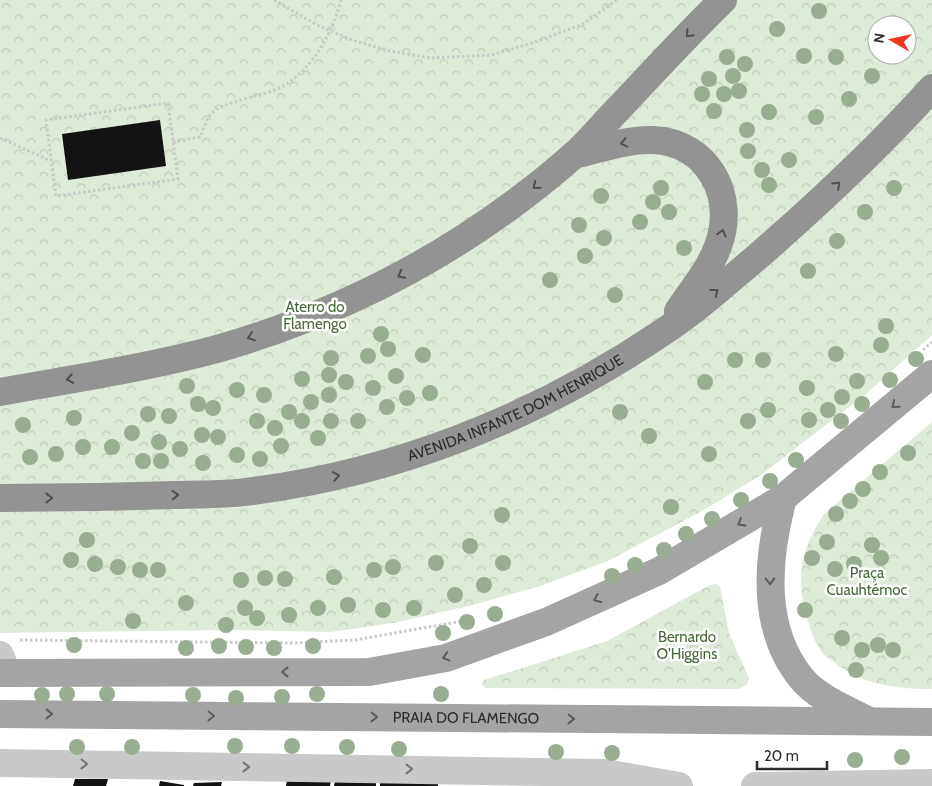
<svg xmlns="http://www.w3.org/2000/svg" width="932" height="786" font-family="Cabin,sans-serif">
  <defs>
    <pattern id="park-crowns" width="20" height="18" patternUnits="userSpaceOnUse" patternTransform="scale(1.25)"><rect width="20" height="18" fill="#dfebd9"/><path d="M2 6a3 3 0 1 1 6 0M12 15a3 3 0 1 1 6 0" fill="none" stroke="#c0caba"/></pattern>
  </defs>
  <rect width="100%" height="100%" fill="#fff"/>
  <path fill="url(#park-crowns)" fill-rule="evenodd" d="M 0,0 L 932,0 L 932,335 L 866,394 L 761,475 L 704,510 L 608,561 L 540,586 L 469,606 L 393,623 L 331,632 L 230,630 L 0,633 ZM 877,25 L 907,25 L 907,55 L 877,55 Z
    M 932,422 L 932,689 C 896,689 864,685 835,663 C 830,659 824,656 821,651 C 811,637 808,620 804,604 C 796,571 805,542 824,514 Z
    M 717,584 L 720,587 L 729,633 L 749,678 L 747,685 L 739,689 L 486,688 L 481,684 L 484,680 L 607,641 L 710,585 Z"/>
  <path fill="#131313" d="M 160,120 L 166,166 L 68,180 L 62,134 Z
    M 288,774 L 331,780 L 330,786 L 286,786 Z
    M 75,779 L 108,779 L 106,786 L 73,786 Z
    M 160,781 L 184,785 L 184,786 L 159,786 Z
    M 335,781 L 376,783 L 376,786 L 334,786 Z
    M 380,781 L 438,781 L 438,786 L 380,786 Z
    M 222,782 L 221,786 L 193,786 L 194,783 Z"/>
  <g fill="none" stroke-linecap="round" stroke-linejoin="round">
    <path stroke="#c9c9c9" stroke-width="3" stroke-dasharray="2.5 2.5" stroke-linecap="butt" d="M 274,0 L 319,26 L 352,40 L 390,51 L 430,58 L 491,55 L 535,42 L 583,24 L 617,0
      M 168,103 L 178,179 L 56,196 L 46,120 Z
      M 0,138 L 51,161
      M 173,142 L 200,137 C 203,130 206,121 210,115 C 221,101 262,97 281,87 C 312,71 333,32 341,0
      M 923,350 L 932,342
      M 20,640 L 293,643 L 355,640 L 474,619"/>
    <path stroke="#c9c9c9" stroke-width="28" d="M 0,655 L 7,673
      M 0,763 L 605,773 L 679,786
      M 755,786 L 932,783"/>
    <g stroke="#a4a4a4" stroke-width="28">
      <path d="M 783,498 C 767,558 760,628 802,679 C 818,698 846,709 867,720"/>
      <path d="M 0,673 L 369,672 L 446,658 L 546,622 L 659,571 L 783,498 L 932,374"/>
      <path id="s1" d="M 0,714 L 932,722"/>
    </g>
    <g stroke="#939393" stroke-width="28">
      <path d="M 574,155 C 600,149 627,139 653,140 C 708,142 737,197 718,246 C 710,269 692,290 678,311"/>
      <path d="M 0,392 C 72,379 146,368 217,349 C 350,311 469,247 573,156 C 590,141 604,123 620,107 C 654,71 688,34 723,0"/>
      <path id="s2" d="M 0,498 C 59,498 117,497 176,495 C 199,494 223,495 245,492 C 394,474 535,418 660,334 C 694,312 725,284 756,258 C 818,204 877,149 932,88"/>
    </g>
  </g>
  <g fill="#99ad92">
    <circle cx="819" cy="11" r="8"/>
    <circle cx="777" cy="29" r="8"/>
    <circle cx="804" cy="56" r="8"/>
    <circle cx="727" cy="57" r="8"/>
    <circle cx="836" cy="57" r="8"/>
    <circle cx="745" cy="64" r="8"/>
    <circle cx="733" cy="76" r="8"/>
    <circle cx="872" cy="76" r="8"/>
    <circle cx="709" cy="79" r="8"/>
    <circle cx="739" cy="91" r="8"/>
    <circle cx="702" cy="94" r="8"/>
    <circle cx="724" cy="94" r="8"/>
    <circle cx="849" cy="99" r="8"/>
    <circle cx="714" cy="111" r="8"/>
    <circle cx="769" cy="112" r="8"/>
    <circle cx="816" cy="117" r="8"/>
    <circle cx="747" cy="130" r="8"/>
    <circle cx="748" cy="151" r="8"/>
    <circle cx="789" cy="160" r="8"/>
    <circle cx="762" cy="170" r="8"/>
    <circle cx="769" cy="185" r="8"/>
    <circle cx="661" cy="188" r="8"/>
    <circle cx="894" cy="188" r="8"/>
    <circle cx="601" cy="196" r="8"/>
    <circle cx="653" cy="202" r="8"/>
    <circle cx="669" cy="212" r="8"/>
    <circle cx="865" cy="212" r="8"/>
    <circle cx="640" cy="222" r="8"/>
    <circle cx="579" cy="225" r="8"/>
    <circle cx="604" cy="238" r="8"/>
    <circle cx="837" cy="241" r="8"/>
    <circle cx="684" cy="248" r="8"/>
    <circle cx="585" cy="256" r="8"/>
    <circle cx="808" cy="271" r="8"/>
    <circle cx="550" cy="280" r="8"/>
    <circle cx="615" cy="295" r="8"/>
    <circle cx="886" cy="326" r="8"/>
    <circle cx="381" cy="334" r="8"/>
    <circle cx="881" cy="345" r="8"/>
    <circle cx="388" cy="349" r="8"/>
    <circle cx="836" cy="354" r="8"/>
    <circle cx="423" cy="355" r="8"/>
    <circle cx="368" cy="356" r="8"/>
    <circle cx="331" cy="358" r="8"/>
    <circle cx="916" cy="359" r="8"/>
    <circle cx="735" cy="360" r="8"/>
    <circle cx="763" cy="360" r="8"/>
    <circle cx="329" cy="375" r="8"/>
    <circle cx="396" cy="376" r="8"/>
    <circle cx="302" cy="379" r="8"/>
    <circle cx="890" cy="380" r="8"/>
    <circle cx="857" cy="381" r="8"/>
    <circle cx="346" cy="382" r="8"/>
    <circle cx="705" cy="382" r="8"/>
    <circle cx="187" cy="386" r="8"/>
    <circle cx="373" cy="388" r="8"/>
    <circle cx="807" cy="388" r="8"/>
    <circle cx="237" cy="390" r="8"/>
    <circle cx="430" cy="393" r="8"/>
    <circle cx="264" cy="395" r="8"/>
    <circle cx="329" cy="395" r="8"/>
    <circle cx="842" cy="397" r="8"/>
    <circle cx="407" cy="398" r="8"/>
    <circle cx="311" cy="402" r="8"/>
    <circle cx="198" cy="404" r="8"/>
    <circle cx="862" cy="404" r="8"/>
    <circle cx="387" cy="407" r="8"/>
    <circle cx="213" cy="408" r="8"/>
    <circle cx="768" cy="410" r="8"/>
    <circle cx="828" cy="410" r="8"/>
    <circle cx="289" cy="412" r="8"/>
    <circle cx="620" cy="412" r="8"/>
    <circle cx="148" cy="414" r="8"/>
    <circle cx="169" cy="416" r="8"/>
    <circle cx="74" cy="418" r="8"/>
    <circle cx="809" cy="420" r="8"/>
    <circle cx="257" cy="421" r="8"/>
    <circle cx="302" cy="421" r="8"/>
    <circle cx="331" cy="421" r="8"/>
    <circle cx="358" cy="421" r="8"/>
    <circle cx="748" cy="421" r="8"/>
    <circle cx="841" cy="421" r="8"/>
    <circle cx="23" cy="425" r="8"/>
    <circle cx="275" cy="428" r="8"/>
    <circle cx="132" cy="433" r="8"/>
    <circle cx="202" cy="435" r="8"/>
    <circle cx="649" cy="436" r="8"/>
    <circle cx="218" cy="437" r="8"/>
    <circle cx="318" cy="438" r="8"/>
    <circle cx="159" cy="442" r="8"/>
    <circle cx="281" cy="446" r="8"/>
    <circle cx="83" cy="447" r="8"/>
    <circle cx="112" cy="447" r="8"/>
    <circle cx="180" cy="449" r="8"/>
    <circle cx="908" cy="453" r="8"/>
    <circle cx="56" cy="454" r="8"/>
    <circle cx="709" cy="454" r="8"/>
    <circle cx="237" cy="455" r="8"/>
    <circle cx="30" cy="457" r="8"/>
    <circle cx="260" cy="459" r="8"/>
    <circle cx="796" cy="460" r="8"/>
    <circle cx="143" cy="461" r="8"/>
    <circle cx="161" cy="461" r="8"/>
    <circle cx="203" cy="463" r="8"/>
    <circle cx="880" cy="472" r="8"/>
    <circle cx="770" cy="481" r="8"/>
    <circle cx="863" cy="489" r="8"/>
    <circle cx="741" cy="500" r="8"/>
    <circle cx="850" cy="501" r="8"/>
    <circle cx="671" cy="507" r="8"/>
    <circle cx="836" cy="514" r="8"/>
    <circle cx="502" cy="515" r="8"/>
    <circle cx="712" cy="519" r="8"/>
    <circle cx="686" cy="534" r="8"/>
    <circle cx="87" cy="540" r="8"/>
    <circle cx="827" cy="542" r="8"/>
    <circle cx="872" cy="545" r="8"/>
    <circle cx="470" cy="546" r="8"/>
    <circle cx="664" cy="550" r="8"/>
    <circle cx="812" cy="558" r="8"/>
    <circle cx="881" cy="558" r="8"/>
    <circle cx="71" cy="560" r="8"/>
    <circle cx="436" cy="563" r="8"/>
    <circle cx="503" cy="563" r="8"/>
    <circle cx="95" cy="564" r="8"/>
    <circle cx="854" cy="564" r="8"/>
    <circle cx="635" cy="565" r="8"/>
    <circle cx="118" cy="567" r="8"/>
    <circle cx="393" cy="567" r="8"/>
    <circle cx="835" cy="569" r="8"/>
    <circle cx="140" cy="570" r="8"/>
    <circle cx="158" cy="570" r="8"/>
    <circle cx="374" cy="570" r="8"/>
    <circle cx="612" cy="576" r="8"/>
    <circle cx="334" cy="577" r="8"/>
    <circle cx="265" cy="578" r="8"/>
    <circle cx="285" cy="579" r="8"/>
    <circle cx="241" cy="580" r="8"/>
    <circle cx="484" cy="585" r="8"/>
    <circle cx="455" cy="595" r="8"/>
    <circle cx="186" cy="603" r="8"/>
    <circle cx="348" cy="605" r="8"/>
    <circle cx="245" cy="608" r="8"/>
    <circle cx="318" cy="608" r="8"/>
    <circle cx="414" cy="608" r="8"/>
    <circle cx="383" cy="610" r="8"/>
    <circle cx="805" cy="610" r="8"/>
    <circle cx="495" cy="614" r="8"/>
    <circle cx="289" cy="615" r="8"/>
    <circle cx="257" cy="618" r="8"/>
    <circle cx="133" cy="621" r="8"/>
    <circle cx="467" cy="622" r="8"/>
    <circle cx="226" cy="625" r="8"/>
    <circle cx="443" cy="633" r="8"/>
    <circle cx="842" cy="638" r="8"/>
    <circle cx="74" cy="645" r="8"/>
    <circle cx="878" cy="645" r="8"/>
    <circle cx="219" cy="646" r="8"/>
    <circle cx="313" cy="646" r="8"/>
    <circle cx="246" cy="647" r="8"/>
    <circle cx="186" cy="648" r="8"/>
    <circle cx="274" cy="648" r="8"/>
    <circle cx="862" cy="650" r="8"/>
    <circle cx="893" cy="650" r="8"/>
    <circle cx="856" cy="670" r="8"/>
    <circle cx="67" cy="694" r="8"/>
    <circle cx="107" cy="694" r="8"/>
    <circle cx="317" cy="694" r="8"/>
    <circle cx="441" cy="694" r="8"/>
    <circle cx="42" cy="695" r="8"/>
    <circle cx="193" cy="695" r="8"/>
    <circle cx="282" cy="697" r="8"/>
    <circle cx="236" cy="698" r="8"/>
    <circle cx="235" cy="746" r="8"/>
    <circle cx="292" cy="746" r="8"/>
    <circle cx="77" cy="747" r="8"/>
    <circle cx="132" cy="747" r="8"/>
    <circle cx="347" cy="747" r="8"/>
    <circle cx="399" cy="749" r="8"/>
    <circle cx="556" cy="752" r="8"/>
    <circle cx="612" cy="753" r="8"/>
    <circle cx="902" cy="757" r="8"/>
    <circle cx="855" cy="760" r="8"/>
  </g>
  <defs><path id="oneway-chevron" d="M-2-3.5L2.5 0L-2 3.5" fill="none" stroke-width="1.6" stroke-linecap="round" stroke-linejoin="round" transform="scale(1.25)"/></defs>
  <g stroke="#505050">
    <use href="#oneway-chevron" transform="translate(689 34) rotate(133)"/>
    <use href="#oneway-chevron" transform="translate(624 143) rotate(167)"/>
    <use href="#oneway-chevron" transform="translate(837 185) rotate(-43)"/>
    <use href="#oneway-chevron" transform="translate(536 186) rotate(141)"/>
    <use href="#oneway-chevron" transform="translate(722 233) rotate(-75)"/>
    <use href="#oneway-chevron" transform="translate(401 275) rotate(152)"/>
    <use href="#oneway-chevron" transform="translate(715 292) rotate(-38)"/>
    <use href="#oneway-chevron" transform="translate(251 337) rotate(161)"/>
    <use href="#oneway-chevron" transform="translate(70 379) rotate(170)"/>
    <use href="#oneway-chevron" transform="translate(336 476) rotate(-10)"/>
    <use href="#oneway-chevron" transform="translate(175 495) rotate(-2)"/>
    <use href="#oneway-chevron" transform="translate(49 498) rotate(-1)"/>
  </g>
  <g stroke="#5c5c5c">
    <use href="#oneway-chevron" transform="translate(895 405) rotate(140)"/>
    <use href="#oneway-chevron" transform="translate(741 523) rotate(150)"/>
    <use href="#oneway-chevron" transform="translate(770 581) rotate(89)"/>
    <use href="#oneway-chevron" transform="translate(597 599) rotate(156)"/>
    <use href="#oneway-chevron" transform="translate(446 657) rotate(165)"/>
    <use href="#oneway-chevron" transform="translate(285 672) rotate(180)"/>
    <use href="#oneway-chevron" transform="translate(49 714) rotate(1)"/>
    <use href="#oneway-chevron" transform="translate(211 716) rotate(1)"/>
    <use href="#oneway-chevron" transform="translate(374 717) rotate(1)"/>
    <use href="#oneway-chevron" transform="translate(571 719) rotate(1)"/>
  </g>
  <g stroke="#737373">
    <use href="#oneway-chevron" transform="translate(84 764) rotate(1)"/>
    <use href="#oneway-chevron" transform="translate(246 767) rotate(1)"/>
    <use href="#oneway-chevron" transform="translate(409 769) rotate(1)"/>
  </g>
  <g text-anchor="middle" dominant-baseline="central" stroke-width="5" stroke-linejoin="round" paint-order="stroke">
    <g font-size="15" fill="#466a38" stroke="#fff">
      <text x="315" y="307">Aterro do<tspan x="315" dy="17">Flamengo</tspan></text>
      <text x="867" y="573">Praça<tspan x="867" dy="17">Cuauhtémoc</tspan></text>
      <text x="687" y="637">Bernardo<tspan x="687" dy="17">O'Higgins</tspan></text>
    </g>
    <g font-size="15" fill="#2c2c2c" stroke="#fff">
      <text stroke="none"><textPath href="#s2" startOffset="530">AVENIDA INFANTE DOM HENRIQUE</textPath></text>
      <text stroke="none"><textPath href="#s1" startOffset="466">PRAIA DO FLAMENGO</textPath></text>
    </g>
  </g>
  <g transform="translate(892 40) rotate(279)"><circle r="24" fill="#ffffff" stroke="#ababab"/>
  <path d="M0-4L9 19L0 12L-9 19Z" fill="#ef3823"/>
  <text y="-8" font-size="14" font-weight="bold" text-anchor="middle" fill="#2c2c2c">N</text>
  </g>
  <path d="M757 761v8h70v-8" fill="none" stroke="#2c2c2c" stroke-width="2.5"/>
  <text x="764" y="761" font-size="15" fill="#2c2c2c" stroke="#ffffff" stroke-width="4" paint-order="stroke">20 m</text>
</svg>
